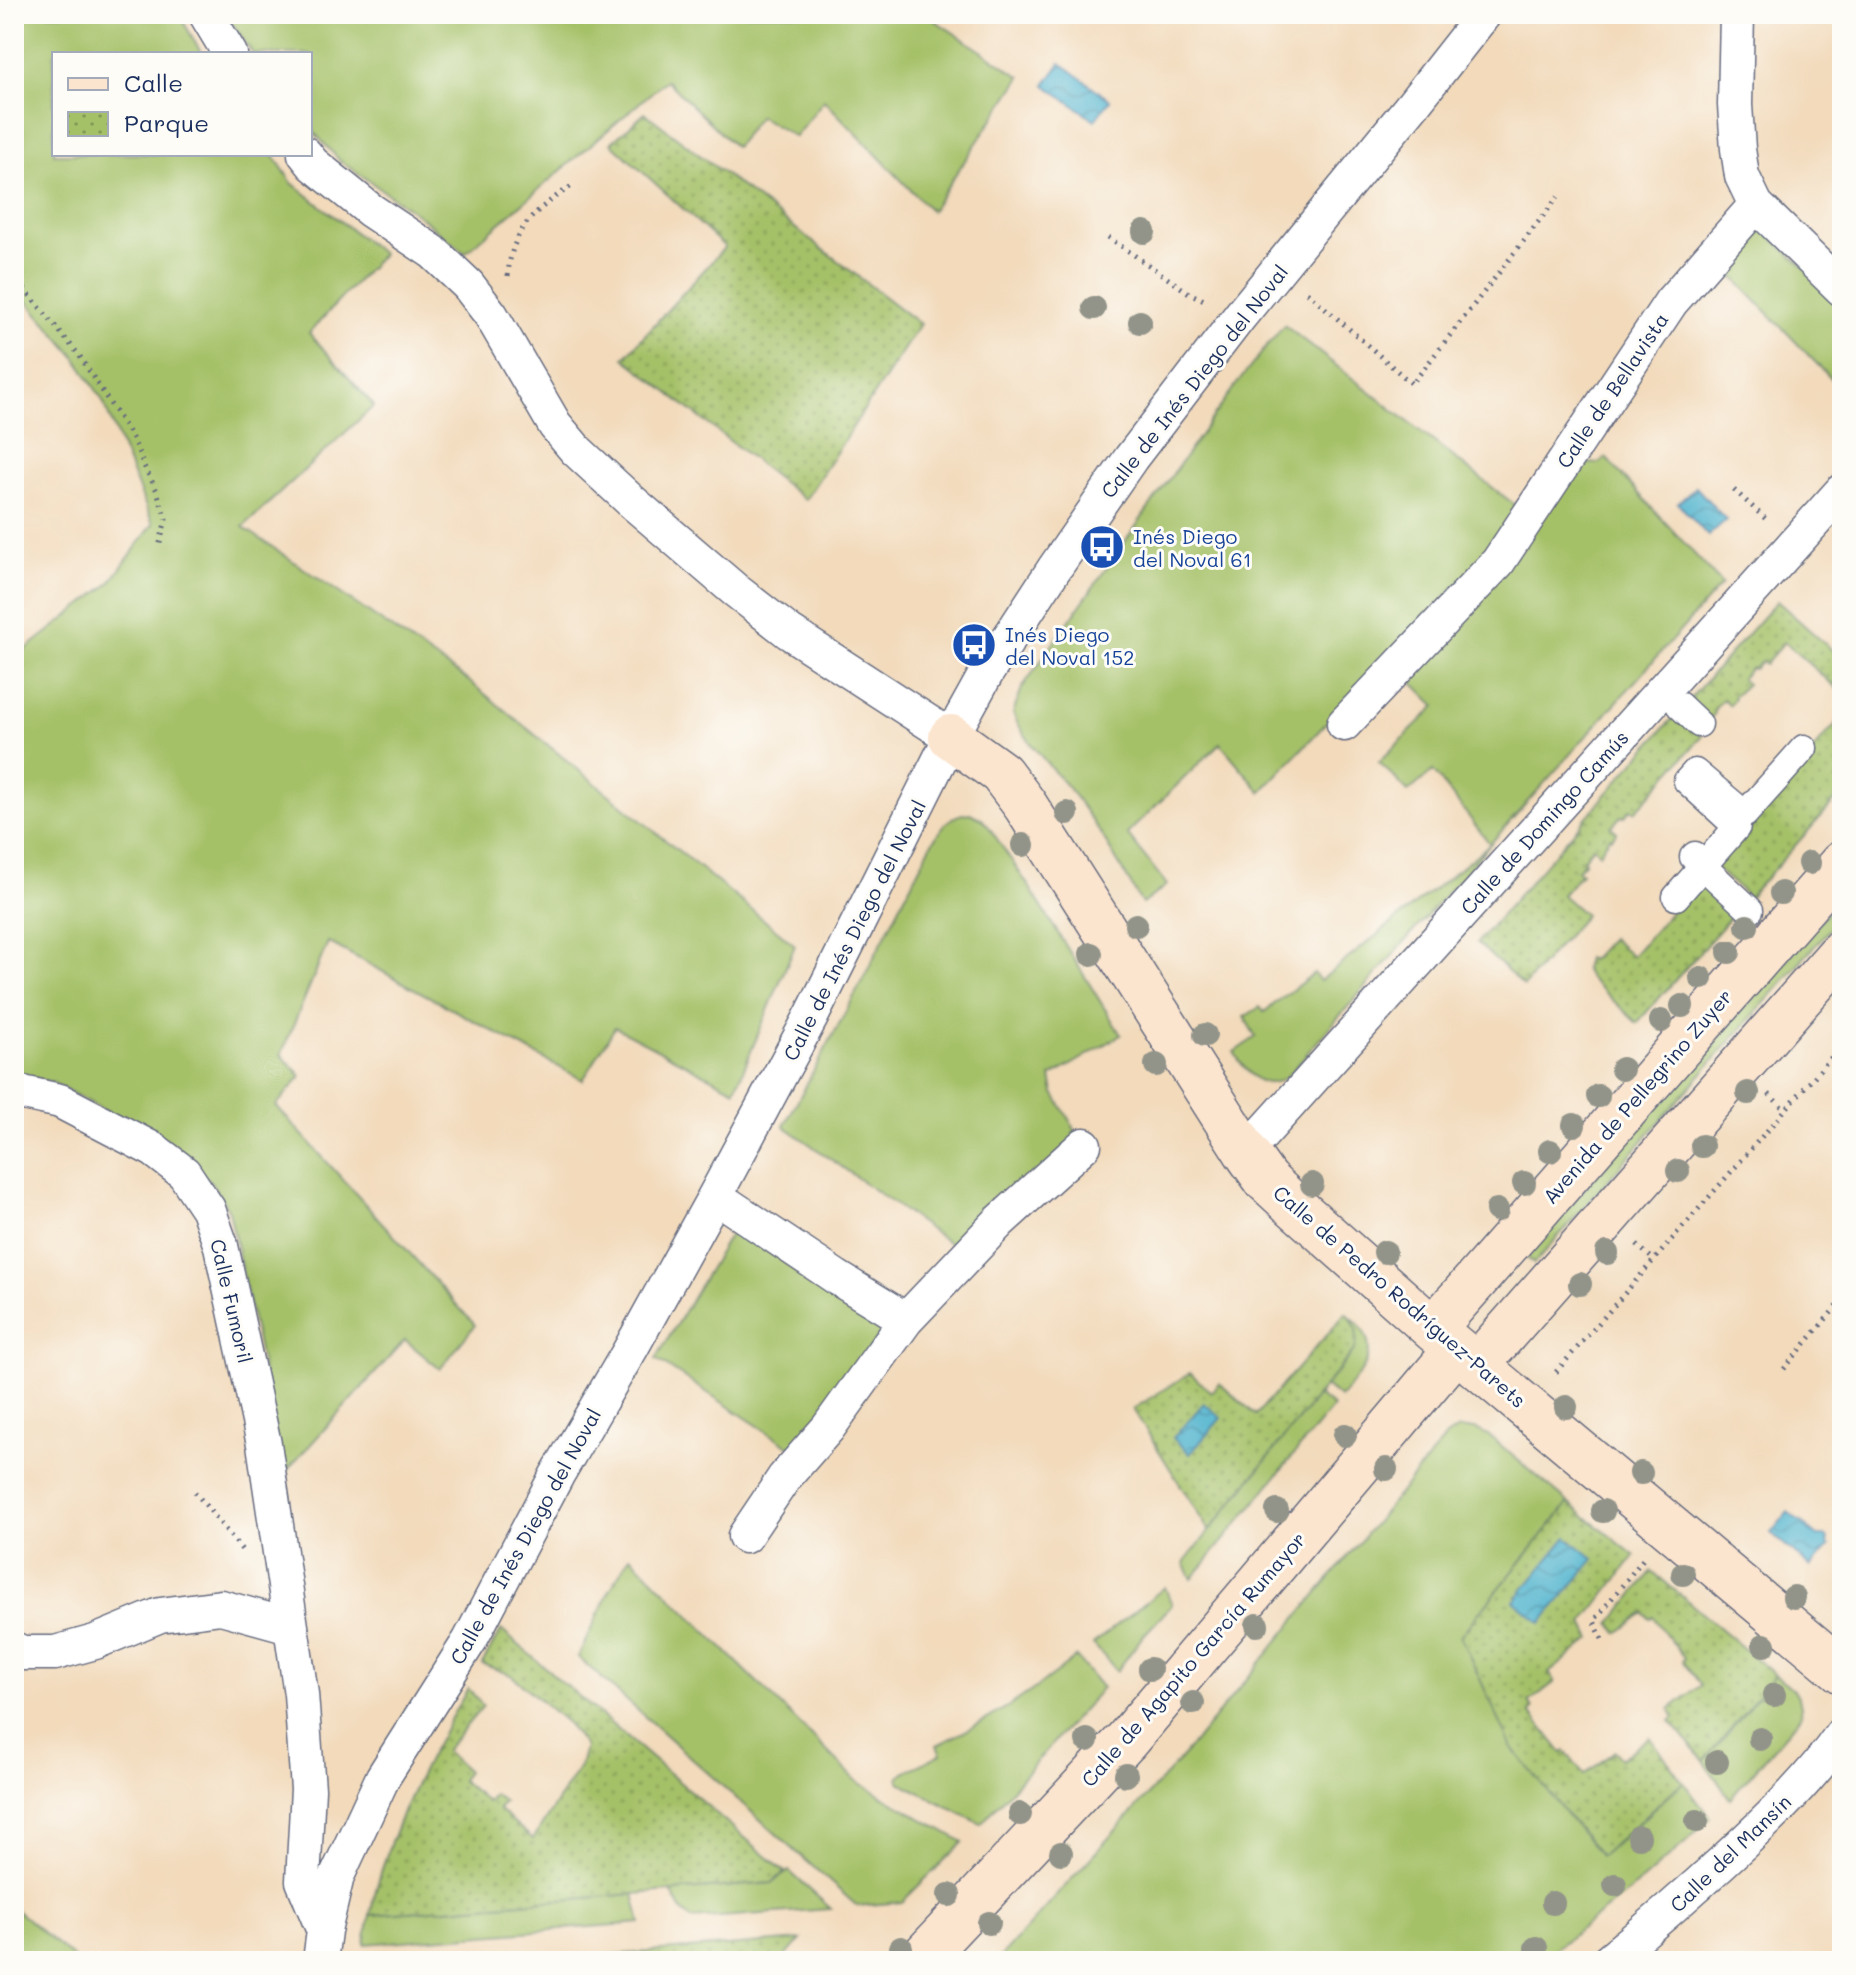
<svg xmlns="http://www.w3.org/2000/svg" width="1856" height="1975" font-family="Mali,sans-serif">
  <defs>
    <pattern id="park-dots" width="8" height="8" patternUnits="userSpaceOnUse" patternTransform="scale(2)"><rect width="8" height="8" fill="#a5c168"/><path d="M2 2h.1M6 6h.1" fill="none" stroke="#869d59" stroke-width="1.8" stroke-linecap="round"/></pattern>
    <pattern id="water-waves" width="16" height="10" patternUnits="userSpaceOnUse" patternTransform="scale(2)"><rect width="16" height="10" fill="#4eb2cd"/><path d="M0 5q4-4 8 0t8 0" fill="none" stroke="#4091aa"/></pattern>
  </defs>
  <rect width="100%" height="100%" fill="#fdfcf7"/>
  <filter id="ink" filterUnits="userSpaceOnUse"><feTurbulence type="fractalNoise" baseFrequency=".0125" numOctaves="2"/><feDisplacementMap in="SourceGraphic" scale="16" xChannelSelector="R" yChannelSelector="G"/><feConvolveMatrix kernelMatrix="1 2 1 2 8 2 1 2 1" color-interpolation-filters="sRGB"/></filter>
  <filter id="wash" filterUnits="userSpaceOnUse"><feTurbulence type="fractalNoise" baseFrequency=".006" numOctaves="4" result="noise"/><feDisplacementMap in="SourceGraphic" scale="32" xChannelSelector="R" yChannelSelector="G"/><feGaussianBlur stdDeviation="1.8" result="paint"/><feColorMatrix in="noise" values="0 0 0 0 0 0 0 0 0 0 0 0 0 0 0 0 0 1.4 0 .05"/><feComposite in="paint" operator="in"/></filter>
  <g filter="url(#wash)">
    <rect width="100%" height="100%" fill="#f2dabb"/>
    <path fill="#a5c168" stroke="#607863" stroke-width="2" d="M 14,14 L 179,14 L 202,54 L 54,54 L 54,154 L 273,154 L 292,183 L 382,254 L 309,333 L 374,406 L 243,527 L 470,682 L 795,945 L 735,1090 L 615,1027 L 583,1080 L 328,942 L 281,1055 L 301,1076 L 276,1106 L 475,1325 L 440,1369 L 405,1340 L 282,1476 L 258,1347 L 229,1211 L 211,1182 L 160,1140 L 53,1083 L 22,1075 L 14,1076 L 14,655 L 16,657 L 109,584 L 153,524 L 103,401 L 74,355 L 14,286 Z
      M 226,14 L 925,14 L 1021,77 L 931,211 L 824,100 L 795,137 L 759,116 L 735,147 L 666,80 L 465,253 L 417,214 L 340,161 L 310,128 L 310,54 L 253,54 Z
      M 1758,225 L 1842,301 L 1842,390 L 1721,264 Z
      M 1284,325 L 1520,509 L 1475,566 L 1261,792 L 1220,743 L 1127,834 L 1167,885 L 1142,904 C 1121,868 1101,831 1076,798 C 1058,774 1023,740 1013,713 L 1022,688 L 1232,390 Z
      M 1606,458 L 1722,584 L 1490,844 L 1290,1073 C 1265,1097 1246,1073 1234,1052 L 1256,1037 L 1244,1017 L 1260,1007 L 1264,1012 L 1314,973 L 1320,981 L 1490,844 L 1433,771 L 1408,792 L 1379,762 L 1436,706 L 1408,678 L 1583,464 L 1600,463 Z
      M 970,813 L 982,819 L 989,827 L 1030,888 L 1121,1035 L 1051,1077 L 1054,1093 L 1078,1135 L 959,1250 L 784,1126 L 859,987 L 933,841 C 943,826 950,814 970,813 Z
      M 1842,895 L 1842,915 L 1534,1264 L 1525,1256 Z
      M 733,1229 L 738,1230 L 876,1317 L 881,1333 L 798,1452 L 656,1359 Z
      M 1351,1317 C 1357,1322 1360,1325 1364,1332 C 1379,1360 1357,1376 1340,1398 L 1325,1386 C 1342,1365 1367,1347 1351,1317 Z
      M 1318,1395 L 1333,1407 L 1192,1579 L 1184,1563 Z
      M 1458,1429 L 1476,1429 L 1488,1435 L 1569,1503 L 1461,1637 L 1600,1856 L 1619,1841 L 1683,1782 L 1710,1818 L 1687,1841 L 1632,1889 L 1539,1961 L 997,1961 L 1185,1754 L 1445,1438 Z
      M 630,1556 L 858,1782 L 963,1842 L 902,1902 L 857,1906 L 578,1657 L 610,1590 Z
      M 1165,1587 L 1172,1605 L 1143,1636 L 1117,1671 L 1093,1644 Z
      M 1076,1657 L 1102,1688 L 981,1824 L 900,1782 L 899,1777 L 902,1774 L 941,1754 L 937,1745 C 987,1722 1034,1692 1076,1657 Z
      M 1775,1675 C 1792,1688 1803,1693 1801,1716 L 1730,1799 L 1704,1761 Z
      M 789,1871 L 831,1909 L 691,1919 L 682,1911 L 671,1891 L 772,1883 Z
      M 634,1894 L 641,1923 L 365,1944 L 370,1915 Z
      M 14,1908 L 77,1961 L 14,1961 Z"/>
    <path fill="url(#park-dots)" stroke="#607863" stroke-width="2" d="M 645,113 L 920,324 L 805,500 L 624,358 L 725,247 L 611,143 Z
      M 1777,601 L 1842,659 L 1842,693 L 1784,642 L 1765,664 L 1761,661 L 1754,669 L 1751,668 L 1741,679 L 1747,684 L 1733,697 L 1734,699 L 1729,705 L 1723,699 L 1713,711 L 1715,713 L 1709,720 L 1688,701 Z
      M 1677,713 L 1702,736 L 1635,812 L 1631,809 L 1624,817 L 1621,816 L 1611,827 L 1617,832 L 1612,838 L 1610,837 L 1599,853 L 1593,847 L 1583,859 L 1585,861 L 1577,870 L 1581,873 L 1562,895 L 1585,915 L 1524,986 L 1477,943 Z
      M 1842,717 L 1842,793 L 1749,897 L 1712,865 Z
      M 1703,876 L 1740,907 L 1637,1023 L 1589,978 L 1584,969 L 1587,958 L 1591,960 L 1611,938 L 1632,956 Z
      M 1346,1313 C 1356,1322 1359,1336 1355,1349 L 1209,1531 L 1133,1409 L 1190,1373 L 1211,1392 L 1219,1383 L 1256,1415 Z
      M 1569,1503 L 1635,1556 L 1583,1623 L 1591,1639 L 1549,1673 L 1555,1682 L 1529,1702 L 1533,1709 L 1530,1712 L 1562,1753 L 1565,1751 L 1584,1775 L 1615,1751 L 1621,1759 L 1650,1737 L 1683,1782 L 1601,1856 L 1512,1748 L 1460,1636 Z
      M 1652,1571 L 1775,1675 L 1704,1761 L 1670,1721 L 1675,1717 L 1670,1709 L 1701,1685 L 1682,1661 L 1684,1658 L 1653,1617 L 1650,1619 L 1644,1613 L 1618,1633 L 1611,1623 Z
      M 501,1630 L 785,1872 L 772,1883 L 370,1915 C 387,1834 425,1760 468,1689 L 483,1706 L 445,1751 L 467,1771 L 461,1780 L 487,1802 L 494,1794 L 504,1802 L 498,1809 L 533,1839 L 580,1766 L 585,1747 L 568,1724 L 511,1675 L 482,1664 Z
      M 801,1940 L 781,1961 L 534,1961 Z"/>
    <path fill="url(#water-waves)" stroke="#347096" stroke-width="2" d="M 1061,63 L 1110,100 L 1095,120 L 1045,85 Z
      M 1696,487 L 1726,520 L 1708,536 L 1678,503 Z
      M 1204,1403 L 1221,1418 L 1190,1454 L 1173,1438 Z
      M 1788,1512 L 1818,1536 L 1825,1536 L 1828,1539 L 1827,1544 L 1829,1546 L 1811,1567 L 1771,1533 Z
      M 1567,1537 L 1594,1559 L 1541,1623 L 1514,1601 Z"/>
  </g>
  <g filter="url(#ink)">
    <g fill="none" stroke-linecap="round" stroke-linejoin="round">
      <g stroke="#666b7f" stroke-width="29">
        <path id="pedestrian" d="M 1679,705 L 1699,724
          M 1695,855 L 1693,857 L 1750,910
          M 1676,897 L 1737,827 L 1687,781 L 1695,772 L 1745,814 L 1804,748"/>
      </g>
      <g stroke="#666b7f" stroke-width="37">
        <path id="minor" d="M 206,14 L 230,54
          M 1737,14 L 1735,105 L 1738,149 L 1742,176 L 1756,205 L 1842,289
          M 305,154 L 313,164 L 370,210 L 433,252 L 468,285 L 491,315 L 555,425 L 576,450 L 630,500 L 735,590 L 789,632 L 951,737
          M 1344,724 L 1498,562 L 1671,302 L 1756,205
          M 14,1091 L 60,1101 L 154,1150 L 184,1173 L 208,1209 L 221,1246 L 264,1444 L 301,1694 L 308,1789 L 303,1881 L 324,1931
          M 1246,1152 L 1842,491
          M 715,1196 L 836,1277 L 906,1320 L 999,1222 L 1084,1145
          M 745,1536 L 784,1478 L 828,1428 L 906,1320
          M 14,1649 L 22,1653 L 55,1653 L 95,1642 L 160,1615 L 221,1607 L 290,1626
          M 320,1961 L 324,1931 L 337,1876 L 383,1777 L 470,1640 L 557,1475 L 630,1350 L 715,1196 L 811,1017 L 951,737 L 987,672 L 1054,569 L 1131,458 L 1240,316 L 1414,103 L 1484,14
          M 1608,1961 C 1650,1927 1690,1892 1729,1856 C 1770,1818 1810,1780 1842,1734"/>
      </g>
      <g stroke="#666b7f" stroke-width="47">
        <path id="secondary" d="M 951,737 L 1001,773 L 1025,805 L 1246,1152 L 1266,1180 L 1292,1204 L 1433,1329 L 1842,1671
          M 1433,1329 L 1842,863
          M 1476,1366 L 1842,951
          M 919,1961 L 1125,1742 L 1457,1349"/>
      </g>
      <path stroke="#666b7f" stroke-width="5" stroke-dasharray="2 6" stroke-linecap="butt" d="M 1108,237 L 1189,293 L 1206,301
        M 14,276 L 79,355 L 134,441 L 144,466 L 157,491 L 166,519 L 159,547
        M 508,276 C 511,228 537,208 575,184
        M 1307,292 L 1412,384 L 1558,197
        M 1734,490 L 1768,521
        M 1769,1094 L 1785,1110
        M 1637,1245 L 1654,1260
        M 1784,1369 L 1842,1300
        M 1556,1372 L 1842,1045
        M 195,1492 L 242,1550
        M 1602,1639 L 1594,1621 L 1644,1558"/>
      <use href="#pedestrian" stroke="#fff" stroke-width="26"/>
      <use href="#minor" stroke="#fff" stroke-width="34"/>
      <use href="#secondary" stroke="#fce5cf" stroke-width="44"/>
    </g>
    <g fill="#92948a">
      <circle cx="1144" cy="232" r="12"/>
      <circle cx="1094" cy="308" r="12"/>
      <circle cx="1140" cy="322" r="12"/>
      <circle cx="1067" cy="813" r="12"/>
      <circle cx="1023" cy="845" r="12"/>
      <circle cx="1809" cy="863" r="12"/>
      <circle cx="1781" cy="893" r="12"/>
      <circle cx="1136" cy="925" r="12"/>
      <circle cx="1747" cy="926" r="12"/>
      <circle cx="1729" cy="952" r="12"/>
      <circle cx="1091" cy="954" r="12"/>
      <circle cx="1701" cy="978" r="12"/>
      <circle cx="1682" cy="1006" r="12"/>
      <circle cx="1661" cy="1021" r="12"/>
      <circle cx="1205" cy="1035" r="12"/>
      <circle cx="1156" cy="1065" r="12"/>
      <circle cx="1622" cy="1069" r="12"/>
      <circle cx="1748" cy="1093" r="12"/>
      <circle cx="1598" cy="1096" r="12"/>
      <circle cx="1574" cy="1125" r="12"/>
      <circle cx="1702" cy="1146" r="12"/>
      <circle cx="1550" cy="1151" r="12"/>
      <circle cx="1678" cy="1171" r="12"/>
      <circle cx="1524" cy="1183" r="12"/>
      <circle cx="1312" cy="1184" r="12"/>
      <circle cx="1497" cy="1210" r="12"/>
      <circle cx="1385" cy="1252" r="12"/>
      <circle cx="1607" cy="1253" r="12"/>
      <circle cx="1580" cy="1284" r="12"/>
      <circle cx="1566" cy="1407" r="12"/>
      <circle cx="1345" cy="1435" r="12"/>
      <circle cx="1386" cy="1469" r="12"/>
      <circle cx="1641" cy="1473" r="12"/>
      <circle cx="1277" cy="1511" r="12"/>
      <circle cx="1603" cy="1511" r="12"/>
      <circle cx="1683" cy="1574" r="12"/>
      <circle cx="1794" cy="1597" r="12"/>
      <circle cx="1257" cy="1625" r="12"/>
      <circle cx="1764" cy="1645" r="12"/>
      <circle cx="1150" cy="1669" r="12"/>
      <circle cx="1774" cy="1695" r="12"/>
      <circle cx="1193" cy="1703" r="12"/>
      <circle cx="1760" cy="1739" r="12"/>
      <circle cx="1087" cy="1740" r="12"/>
      <circle cx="1717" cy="1762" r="12"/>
      <circle cx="1126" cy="1775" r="12"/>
      <circle cx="1020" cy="1814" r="12"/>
      <circle cx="1697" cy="1821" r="12"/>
      <circle cx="1639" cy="1837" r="12"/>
      <circle cx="1061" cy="1853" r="12"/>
      <circle cx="1615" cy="1885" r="12"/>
      <circle cx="949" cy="1895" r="12"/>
      <circle cx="1553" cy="1903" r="12"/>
      <circle cx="989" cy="1923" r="12"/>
      <circle cx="901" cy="1948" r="12"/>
      <circle cx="1536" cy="1948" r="12"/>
    </g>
  </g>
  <defs>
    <g id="bus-disc" transform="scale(2.3)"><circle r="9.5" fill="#1a4fb4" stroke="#fdfcf7"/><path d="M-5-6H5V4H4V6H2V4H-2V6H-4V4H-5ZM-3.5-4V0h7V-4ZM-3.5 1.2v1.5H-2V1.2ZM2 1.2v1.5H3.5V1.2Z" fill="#fff"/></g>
  </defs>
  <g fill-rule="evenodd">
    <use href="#bus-disc" x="1102" y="547"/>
    <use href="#bus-disc" x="974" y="645"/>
  </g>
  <g text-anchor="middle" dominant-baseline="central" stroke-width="6" stroke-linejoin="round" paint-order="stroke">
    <g font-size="20" fill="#1b2f5e" stroke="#fdfcf7">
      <text transform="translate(1194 381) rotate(-52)">Calle de Inés Diego del Noval</text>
      <text transform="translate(1612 390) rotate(-56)">Calle de Bellavista</text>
      <text transform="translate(1544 822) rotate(-48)">Calle de Domingo Camús</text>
      <text transform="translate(854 930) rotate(-63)">Calle de Inés Diego del Noval</text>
      <text transform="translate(1637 1096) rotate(-49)">Avenida de Pellegrino Zuyer</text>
      <text transform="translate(1400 1296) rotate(41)">Calle de Pedro Rodríguez-Parets</text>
      <text transform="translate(232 1301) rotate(77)">Calle Fumoril</text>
      <text transform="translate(525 1536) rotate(-61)">Calle de Inés Diego del Noval</text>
      <text transform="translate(1193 1659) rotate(-49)">Calle de Agapito García Rumayor</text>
      <text transform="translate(1730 1853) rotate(-44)">Calle del Mansín</text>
    </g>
    <g font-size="20" fill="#164399" stroke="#fdfcf7" text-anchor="start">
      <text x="1133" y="536">Inés Diego<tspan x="1133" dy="23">del Noval 61</tspan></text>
      <text x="1005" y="634">Inés Diego<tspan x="1005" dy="23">del Noval 152</tspan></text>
    </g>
  </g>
  <rect width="1856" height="1975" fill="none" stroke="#fdfcf7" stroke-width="48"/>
  <rect x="52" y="52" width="260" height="104" fill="#fdfcf7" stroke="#a3aaba" stroke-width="2"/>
  <rect x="68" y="78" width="40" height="12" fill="#fce5cf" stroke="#a3aaba" stroke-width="2"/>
  <text x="124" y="92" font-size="24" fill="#1b2f5e">Calle</text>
  <rect x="68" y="112" width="40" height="24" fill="url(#park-dots)" stroke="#a3aaba" stroke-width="2"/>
  <text x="124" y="132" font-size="24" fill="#1b2f5e">Parque</text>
</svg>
